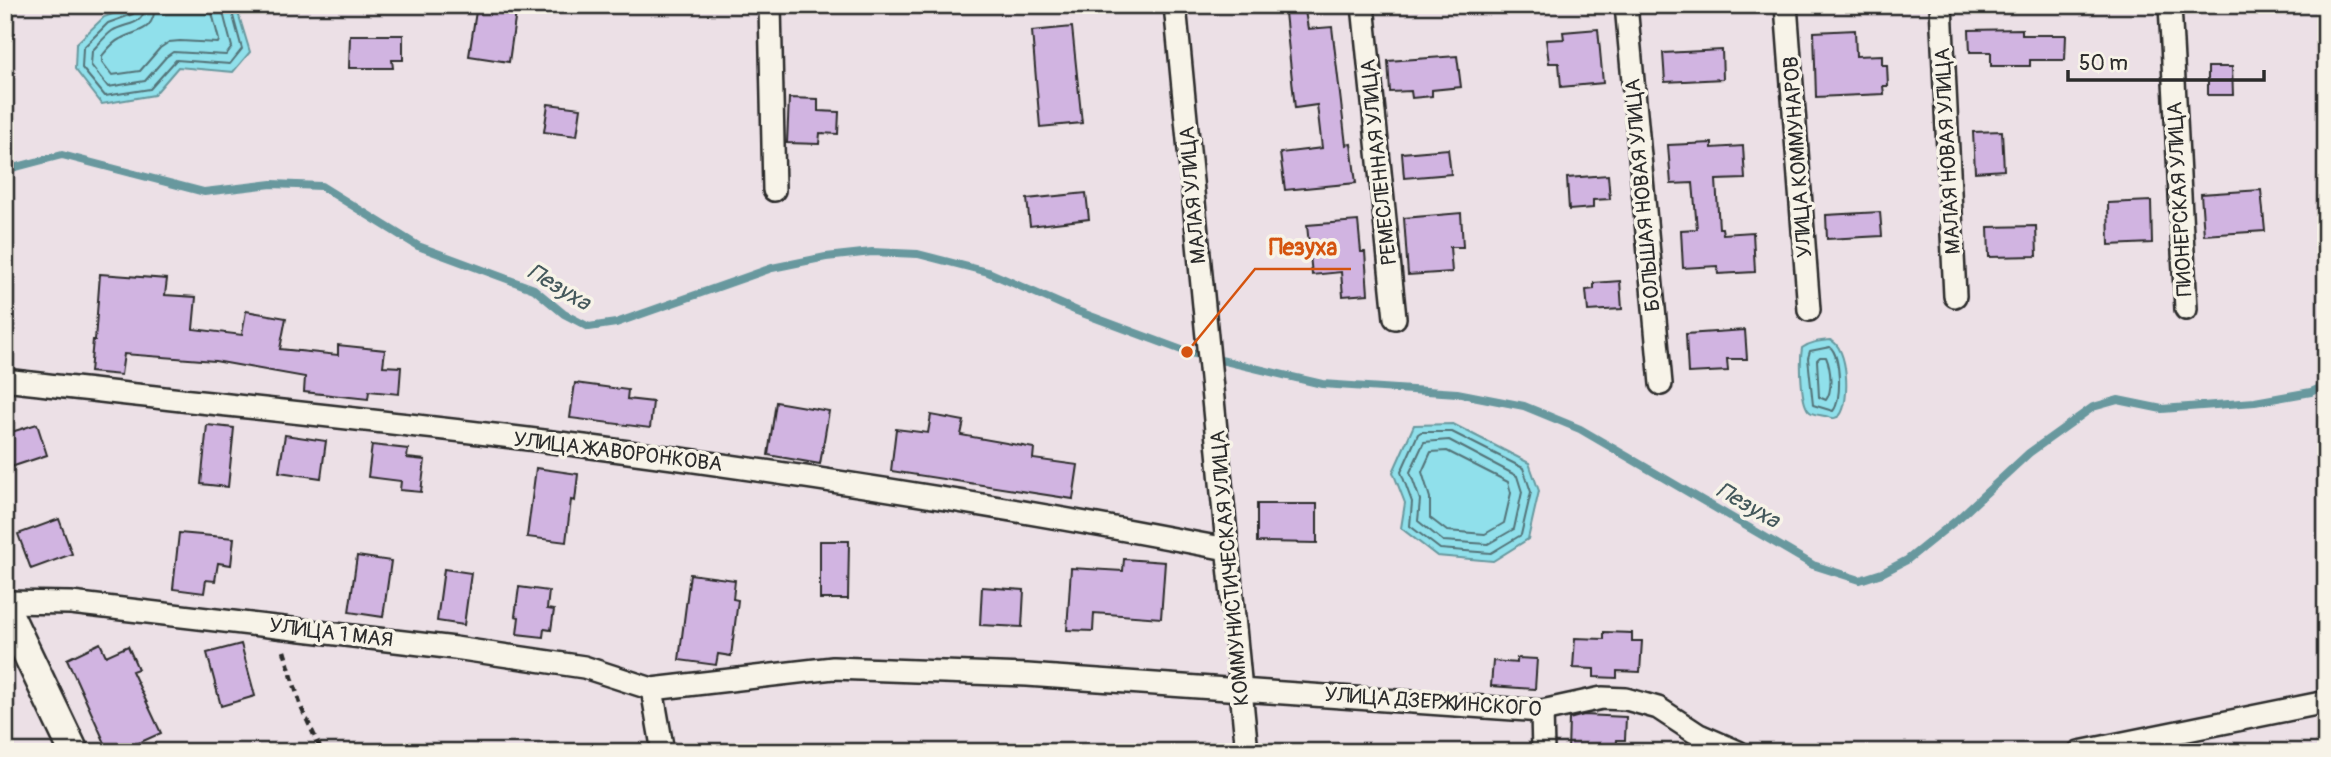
<svg xmlns="http://www.w3.org/2000/svg" width="2331" height="757" font-family="Pangolin,sans-serif">
  <rect width="100%" height="100%" fill="#ece0e6"/>
  <filter id="ink" filterUnits="userSpaceOnUse"><feTurbulence type="fractalNoise" baseFrequency=".0143" numOctaves="2"/><feDisplacementMap in="SourceGraphic" scale="14" xChannelSelector="R" yChannelSelector="G"/><feConvolveMatrix kernelMatrix="1 2 1 2 8 2 1 2 1" color-interpolation-filters="sRGB"/></filter>
  <g filter="url(#ink)">
    <path fill="#90e0eb" stroke="#68989e" stroke-width="2" d="M 138,5 L 236,6 L 250,52 L 233,72 L 178,67 L 154,95 L 102,104 L 75,69 L 76,44 L 104,17 Z
      M 1830,340 C 1849,346 1850,403 1840,415 C 1835,420 1832,418 1825,416 C 1821,415 1814,415 1810,412 C 1800,405 1800,360 1802,348 C 1810,342 1820,341 1830,340 Z
      M 1453,424 L 1529,463 L 1539,491 L 1528,539 L 1493,561 L 1437,556 L 1401,528 L 1405,503 L 1393,472 L 1414,425 Z"/>
    <g fill="none" stroke-linecap="round" stroke-linejoin="round">
      <path stroke="#537378" stroke-width="2" d="M 136,5 L 133,14 L 108,23 L 83,48 L 82,68 L 105,96 L 150,89 L 176,60 L 230,64 L 242,49 L 230,5
        M 145,5 C 144,27 126,22 112,31 C 105,36 98,45 92,51 L 91,65 L 108,87 L 145,81 L 166,57 L 173,52 L 226,55 L 232,47 L 221,5
        M 155,5 C 154,33 138,29 120,39 C 113,42 107,50 102,56 L 102,62 L 112,75 L 140,71 L 160,48 L 169,42 L 180,41 L 218,43 L 219,40 L 210,5
        M 1830,347 C 1841,356 1842,401 1833,411 L 1813,405 L 1808,358 L 1810,351 Z
        M 1820,357 L 1826,357 C 1831,369 1833,390 1826,400 L 1819,397 L 1817,360 Z
        M 1421,432 L 1452,432 L 1523,468 L 1531,492 L 1521,535 L 1491,553 L 1440,549 L 1410,526 L 1412,502 L 1401,472 L 1418,434 Z
        M 1449,440 L 1517,476 L 1522,492 L 1514,529 L 1488,544 L 1443,541 L 1418,521 L 1420,500 L 1410,472 L 1424,442 Z
        M 1447,451 L 1508,482 L 1511,493 L 1504,523 L 1485,534 L 1447,531 L 1430,518 L 1430,498 L 1422,472 L 1431,452 Z"/>
      <path stroke="#68989e" stroke-width="8" d="M 5,170 L 62,155 L 204,192 L 272,184 L 321,186 L 418,246 L 534,289 L 564,314 L 589,327 L 616,323 L 772,268 L 826,257 L 872,252 L 918,254 L 988,272 L 1077,311 L 1187,352 L 1322,384 L 1457,393 L 1524,406 L 1580,429 L 1813,565 L 1860,580 L 1882,573 L 1907,560 L 1959,518 L 2029,453 L 2093,407 L 2118,400 L 2162,409 L 2255,402 L 2311,392 L 2326,385"/>
    </g>
    <path fill="#d1b4e1" stroke="#2b2b2b" stroke-width="2" d="M 477,5 L 517,5 L 509,62 L 469,56 Z
      M 1305,11 L 1308,29 L 1332,27 L 1346,145 L 1351,144 L 1356,183 L 1285,190 L 1280,153 L 1322,148 L 1317,105 L 1295,108 L 1285,13 Z
      M 1072,27 L 1082,123 L 1040,127 L 1032,31 Z
      M 1598,29 L 1603,83 L 1561,87 L 1559,63 L 1549,63 L 1546,40 L 1564,39 L 1563,32 Z
      M 2022,29 L 2022,35 L 2066,35 L 2065,60 L 2030,60 L 2030,66 L 1991,66 L 1991,52 L 1970,52 L 1969,30 Z
      M 1855,30 L 1856,56 L 1882,55 L 1882,65 L 1887,65 L 1888,86 L 1883,86 L 1884,94 L 1816,97 L 1814,32 Z
      M 350,35 L 403,35 L 403,60 L 392,60 L 393,68 L 349,68 Z
      M 1722,50 L 1723,79 L 1665,82 L 1663,53 Z
      M 1457,56 L 1461,87 L 1432,90 L 1432,96 L 1412,98 L 1411,91 L 1390,92 L 1388,61 Z
      M 2208,67 L 2232,67 L 2233,95 L 2208,95 Z
      M 789,98 L 818,99 L 818,111 L 839,112 L 838,134 L 820,133 L 819,144 L 787,143 Z
      M 548,104 L 581,108 L 577,136 L 544,132 Z
      M 2002,131 L 2004,170 L 1975,172 L 1973,132 Z
      M 1712,143 L 1712,148 L 1743,146 L 1745,179 L 1716,180 L 1719,228 L 1722,228 L 1723,234 L 1753,232 L 1755,272 L 1718,274 L 1717,266 L 1683,268 L 1681,230 L 1697,229 L 1693,183 L 1671,184 L 1668,145 Z
      M 1448,149 L 1451,174 L 1404,178 L 1402,153 Z
      M 1608,175 L 1610,199 L 1593,200 L 1593,208 L 1569,210 L 1567,178 Z
      M 2261,190 L 2265,231 L 2204,235 L 2201,194 Z
      M 1086,193 L 1089,219 L 1030,226 L 1027,199 Z
      M 2151,201 L 2152,243 L 2109,245 L 2108,203 Z
      M 1880,212 L 1882,236 L 1827,239 L 1826,215 Z
      M 1461,213 L 1463,247 L 1450,247 L 1452,272 L 1408,275 L 1404,218 Z
      M 1358,221 L 1361,252 L 1365,252 L 1368,294 L 1343,296 L 1341,272 L 1312,275 L 1307,225 Z
      M 2036,226 L 2037,256 L 1989,257 L 1988,227 Z
      M 100,274 L 167,279 L 165,295 L 196,297 L 193,329 L 242,335 L 246,311 L 286,318 L 280,349 L 338,355 L 338,345 L 385,350 L 383,366 L 401,367 L 399,394 L 369,391 L 368,399 L 304,392 L 305,377 L 215,361 L 124,354 L 121,375 L 90,372 L 93,340 L 95,340 Z
      M 1620,281 L 1622,309 L 1588,311 L 1586,290 L 1594,289 L 1594,283 Z
      M 1745,330 L 1747,359 L 1727,359 L 1728,371 L 1688,373 L 1686,334 Z
      M 575,383 L 628,390 L 627,399 L 653,402 L 650,428 L 570,418 Z
      M 776,402 L 829,411 L 820,464 L 768,455 Z
      M 931,415 L 964,421 L 961,435 L 1034,448 L 1033,459 L 1078,465 L 1073,499 L 891,471 L 896,429 L 928,433 Z
      M 37,424 L 47,455 L 5,469 L 5,434 Z
      M 207,425 L 234,428 L 228,487 L 201,484 Z
      M 285,435 L 326,441 L 321,478 L 279,472 Z
      M 372,445 L 408,449 L 407,458 L 425,460 L 421,492 L 400,490 L 401,481 L 368,477 Z
      M 536,468 L 578,474 L 575,501 L 571,500 L 566,542 L 527,537 Z
      M 1257,504 L 1317,504 L 1317,543 L 1257,542 Z
      M 59,519 L 72,554 L 31,569 L 18,534 Z
      M 179,533 L 234,538 L 231,565 L 218,563 L 215,581 L 206,580 L 204,593 L 173,589 Z
      M 820,541 L 849,541 L 848,599 L 820,599 Z
      M 357,556 L 391,561 L 383,617 L 349,612 Z
      M 1124,559 L 1165,562 L 1161,618 L 1094,613 L 1093,631 L 1067,630 L 1071,568 L 1123,571 Z
      M 444,569 L 471,573 L 464,625 L 437,621 Z
      M 690,574 L 735,580 L 733,599 L 738,600 L 731,656 L 718,654 L 716,665 L 679,660 Z
      M 519,587 L 549,591 L 547,609 L 554,610 L 551,630 L 544,629 L 543,637 L 517,634 L 519,617 L 515,616 Z
      M 982,587 L 1024,590 L 1022,627 L 980,625 Z
      M 1604,632 L 1632,633 L 1632,641 L 1642,641 L 1640,672 L 1617,671 L 1617,678 L 1594,677 L 1594,669 L 1573,668 L 1575,638 L 1604,639 Z
      M 100,643 L 106,656 L 128,646 L 138,669 L 132,671 L 161,733 L 119,752 L 109,752 L 67,659 Z
      M 241,644 L 255,696 L 221,706 L 207,653 Z
      M 1517,658 L 1537,659 L 1535,689 L 1491,686 L 1493,661 L 1517,663 Z
      M 1584,715 L 1626,717 L 1625,740 L 1617,740 L 1616,752 L 1568,752 L 1569,719 Z"/>
    <g fill="none" stroke-linecap="round" stroke-linejoin="round">
      <g stroke="#2b2b2b" stroke-width="26">
        <path id="minor" d="M 770,5 L 774,190
          M 1175,5 L 1247,752
          M 1363,5 L 1395,318
          M 1626,5 L 1661,384
          M 1786,5 L 1809,310
          M 1941,5 L 1955,296
          M 2170,5 L 2186,309
          M 5,380 C 198,403 392,421 584,446 C 799,474 1014,508 1227,549
          M 5,602 L 71,603 L 455,648 L 584,667 L 652,689 L 833,668 L 1027,675 L 1542,711 L 1602,698 L 1626,699 L 1658,708 L 1699,735 L 1738,752
          M 652,689 L 663,752
          M 1542,711 L 1543,752
          M 2079,752 L 2326,702"/>
      </g>
      <g stroke="#2b2b2b" stroke-width="33">
        <path id="secondary" d="M 5,607 L 74,752"/>
      </g>
      <path stroke="#2b2b2b" stroke-width="4.5" stroke-dasharray="7 5" stroke-linecap="butt" d="M 284,651 L 301,707 L 322,752"/>
      <use href="#minor" stroke="#f7f3e8" stroke-width="21"/>
      <use href="#secondary" stroke="#f7f3e8" stroke-width="28"/>
    </g>
  </g>
  <g text-anchor="middle" dominant-baseline="central" stroke-width="7" stroke-linejoin="round" paint-order="stroke">
    <g font-size="21" fill="#2b2b2b" stroke="#f7f3e8">
      <text transform="translate(1948 151) rotate(-93)">МАЛАЯ НОВАЯ УЛИЦА</text>
      <text transform="translate(1798 157) rotate(-94)">УЛИЦА КОММУНАРОВ</text>
      <text transform="translate(1379 162) rotate(-96)">РЕМЕСЛЕННАЯ УЛИЦА</text>
      <text transform="translate(1193 195) rotate(-95)">МАЛАЯ УЛИЦА</text>
      <text transform="translate(1643 195) rotate(-95)">БОЛЬШАЯ НОВАЯ УЛИЦА</text>
      <text transform="translate(2180 199) rotate(-93)">ПИОНЕРСКАЯ УЛИЦА</text>
      <text transform="translate(618 452) rotate(7)">УЛИЦА ЖАВОРОНКОВА</text>
      <text transform="translate(1230 568) rotate(-95)">КОММУНИСТИЧЕСКАЯ УЛИЦА</text>
      <text transform="translate(331 633) rotate(7)">УЛИЦА 1 МАЯ</text>
      <text transform="translate(1433 702) rotate(4)">УЛИЦА ДЗЕРЖИНСКОГО</text>
    </g>
    <g font-size="23" font-style="italic" fill="#44585b" stroke="#f7f3e8">
      <text transform="translate(559 287) rotate(31)">Пезуха</text>
      <text transform="translate(1748 505) rotate(30)">Пезуха</text>
    </g>
  </g>
  <path fill="none" stroke="#d5540f" stroke-width="2.5" d="M1187 352L1255 269H1351"/>
  <circle fill="#d5540f" stroke="#f7f3e8" stroke-width="2.5" cx="1187" cy="352" r="7"/>
  <g font-size="23" text-anchor="middle" font-weight="bold" fill="#d5540f" stroke="#f7f3e8" stroke-width="7" stroke-linejoin="round" paint-order="stroke">
    <text x="1303" y="255">Пезуха</text>
  </g>
  <rect width="2331" height="757" fill="none" stroke="#f7f3e8" stroke-width="28"/>
  <rect x="14" y="14" width="2303" height="729" fill="none" stroke="#2b2b2b" stroke-width="2.5" filter="url(#ink)"/>
  <path d="M2068 70v10h196v-10" fill="none" stroke="#2b2b2b" stroke-width="3.5"/>
  <text x="2079" y="70" font-size="21" fill="#2b2b2b" stroke="#f7f3e8" stroke-width="5" paint-order="stroke">50 m</text>
</svg>
